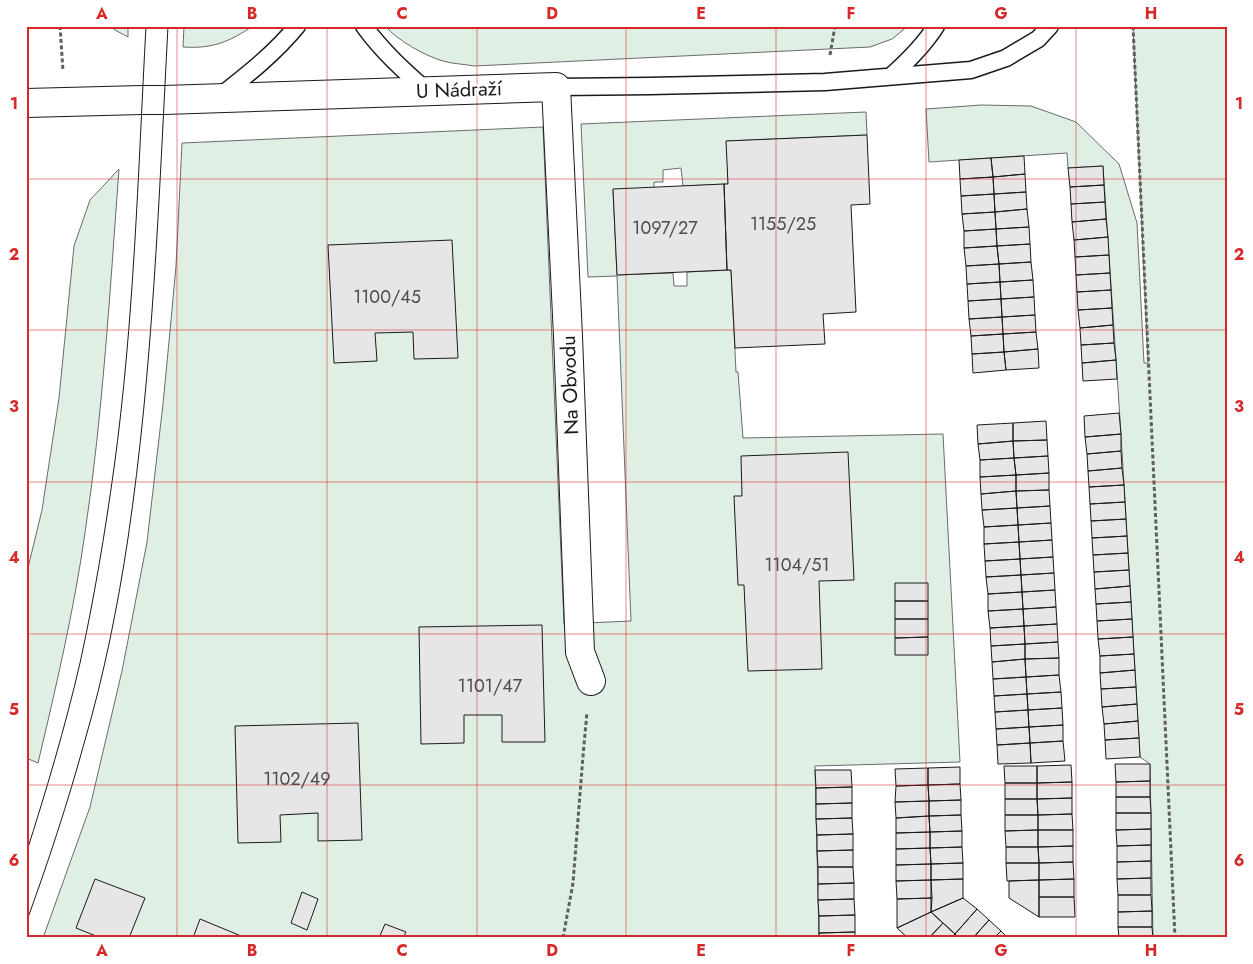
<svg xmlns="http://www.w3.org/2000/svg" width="1253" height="964" font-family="Jost,sans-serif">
  <rect width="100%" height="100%" fill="#fff"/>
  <path fill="#e0efe3" stroke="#6a6a6a" d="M 111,26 L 128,26 L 128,37 L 115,30 Z
    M 184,26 L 253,26 C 229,42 212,49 183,47 Z
    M 385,26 L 908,26 L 892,39 L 870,47 L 474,66 C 464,64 453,64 443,61 C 425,56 397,40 385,26 Z
    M 1133,26 L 1227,26 L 1227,938 L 1153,938 L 1150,764 L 1140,757 L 1121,434 L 1103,166 L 1068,168 L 1067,153 L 929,162 L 926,109 L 981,105 L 1031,106 L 1076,122 L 1119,164 L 1137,223 L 1144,363 L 1148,363 Z
    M 866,112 L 867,135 L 727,141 L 728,184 L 683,186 L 681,168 L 663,170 L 663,182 L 654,182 L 654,188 L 613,190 L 617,275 L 673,273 L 674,286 L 687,286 L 687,272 L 731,270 L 736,372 L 738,372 L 743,438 L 943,434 L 960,762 L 815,766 L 819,938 L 43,938 L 90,807 L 122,671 L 147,542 L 163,404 L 170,331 L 176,266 L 182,143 L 543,127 L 564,624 L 631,621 L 617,276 L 588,277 L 581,124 Z
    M 119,169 C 110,290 103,413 85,533 C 74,610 56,687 38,763 L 26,758 L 26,576 L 42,510 L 59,398 L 74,246 L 90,200 Z"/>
  <path fill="#e6e6e6" stroke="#1a1a1a" d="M 867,135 L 870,204 L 851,205 L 856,312 L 823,314 L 825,344 L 735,348 L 731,270 L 727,270 L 724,184 L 728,184 L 726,141 Z
    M 1024,156 L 1025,174 L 993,177 L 991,158 Z
    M 991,158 L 993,177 L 960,179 L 959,160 Z
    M 1103,166 L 1104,185 L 1070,187 L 1068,168 Z
    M 1025,174 L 1026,192 L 994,194 L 993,177 Z
    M 993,177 L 994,194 L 961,196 L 960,179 Z
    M 724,184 L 727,270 L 617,275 L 613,189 Z
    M 1104,185 L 1105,202 L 1071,204 L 1070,187 Z
    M 1026,192 L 1027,209 L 995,212 L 994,194 Z
    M 994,194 L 995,212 L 962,214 L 961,196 Z
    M 1105,202 L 1106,219 L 1072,222 L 1071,204 Z
    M 1027,209 L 1029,227 L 996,229 L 995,212 Z
    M 995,212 L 996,229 L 964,231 L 962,214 Z
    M 1106,219 L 1108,237 L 1074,240 L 1072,222 Z
    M 1029,227 L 1030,244 L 997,246 L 996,229 Z
    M 996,229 L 997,246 L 964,248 L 964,231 Z
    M 1108,237 L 1109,255 L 1075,257 L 1074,240 Z
    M 452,240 L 458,358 L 414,359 L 413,332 L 375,333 L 377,361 L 334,363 L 328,245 Z
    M 1030,244 L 1031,262 L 999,264 L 997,246 Z
    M 997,246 L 999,264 L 966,266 L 964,248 Z
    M 1109,255 L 1110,273 L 1076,275 L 1075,257 Z
    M 1031,262 L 1033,280 L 1000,282 L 999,264 Z
    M 999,264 L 1000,282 L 967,284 L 966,266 Z
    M 1110,273 L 1111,290 L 1077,292 L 1076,275 Z
    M 1033,280 L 1034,297 L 1001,299 L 1000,282 Z
    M 1000,282 L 1001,299 L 968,301 L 967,284 Z
    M 1111,290 L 1112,308 L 1078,310 L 1077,292 Z
    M 1034,297 L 1035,315 L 1002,317 L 1001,299 Z
    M 1001,299 L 1002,317 L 969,319 L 968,301 Z
    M 1112,308 L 1113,325 L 1080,328 L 1078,310 Z
    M 1035,315 L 1036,332 L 1003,334 L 1002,317 Z
    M 1002,317 L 1003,334 L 971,336 L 969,319 Z
    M 1113,325 L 1114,343 L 1081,345 L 1080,328 Z
    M 1036,332 L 1038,349 L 1004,352 L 1003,334 Z
    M 1003,334 L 1004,352 L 972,354 L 971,336 Z
    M 1114,343 L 1116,360 L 1082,363 L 1081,345 Z
    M 1038,349 L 1039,368 L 1006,370 L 1004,352 Z
    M 1004,352 L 1006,370 L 973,373 L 972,354 Z
    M 1116,360 L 1117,379 L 1083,381 L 1082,363 Z
    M 1119,413 L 1121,434 L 1085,437 L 1084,416 Z
    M 1046,421 L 1047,440 L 1013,441 L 1013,423 Z
    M 1013,423 L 1013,441 L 978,444 L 977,425 Z
    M 1121,434 L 1121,451 L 1087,454 L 1085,437 Z
    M 1047,440 L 1048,456 L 1014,458 L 1013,441 Z
    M 1013,441 L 1014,458 L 980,460 L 978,444 Z
    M 1121,451 L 1122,468 L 1088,471 L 1087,454 Z
    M 848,452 L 854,580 L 819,581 L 822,669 L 748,671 L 744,585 L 738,585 L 734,496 L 742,496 L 741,456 Z
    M 1048,456 L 1049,473 L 1016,475 L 1014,458 Z
    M 1014,458 L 1016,475 L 980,477 L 980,460 Z
    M 1122,468 L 1124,485 L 1089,487 L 1088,471 Z
    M 1049,473 L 1049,490 L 1016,491 L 1016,475 Z
    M 1016,475 L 1016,491 L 981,494 L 980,477 Z
    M 1124,485 L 1125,502 L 1090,504 L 1089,487 Z
    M 1049,490 L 1050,506 L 1017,508 L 1016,491 Z
    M 1016,491 L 1017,508 L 982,510 L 981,494 Z
    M 1125,502 L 1126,519 L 1091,521 L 1090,504 Z
    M 1050,506 L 1051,523 L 1018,525 L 1017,508 Z
    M 1017,508 L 1018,525 L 984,527 L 982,510 Z
    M 1126,519 L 1127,536 L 1092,538 L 1091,521 Z
    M 1051,523 L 1052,540 L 1019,542 L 1018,525 Z
    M 1018,525 L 1019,542 L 984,544 L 984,527 Z
    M 1127,536 L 1128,553 L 1093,555 L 1092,538 Z
    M 1052,540 L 1053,557 L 1020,559 L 1019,542 Z
    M 1019,542 L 1020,559 L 985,561 L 984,544 Z
    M 1128,553 L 1129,570 L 1094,572 L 1093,555 Z
    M 1053,557 L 1054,573 L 1021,575 L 1020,559 Z
    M 1020,559 L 1021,575 L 986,577 L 985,561 Z
    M 1129,570 L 1130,586 L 1095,589 L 1094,572 Z
    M 1054,573 L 1055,590 L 1022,592 L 1021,575 Z
    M 1021,575 L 1022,592 L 988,594 L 986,577 Z
    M 895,583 L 928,583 L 928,601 L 895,601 Z
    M 1130,586 L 1131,602 L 1096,604 L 1095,589 Z
    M 1055,590 L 1056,607 L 1023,609 L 1022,592 Z
    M 1022,592 L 1023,609 L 988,611 L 988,594 Z
    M 895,601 L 928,601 L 928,619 L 895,619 Z
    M 1131,602 L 1132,619 L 1097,621 L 1096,604 Z
    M 1056,607 L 1057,624 L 1024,626 L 1023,609 Z
    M 1023,609 L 1024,626 L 990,628 L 988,611 Z
    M 895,619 L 928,619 L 928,637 L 895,638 Z
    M 1132,619 L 1133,637 L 1098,639 L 1097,621 Z
    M 1057,624 L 1058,642 L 1025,644 L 1024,626 Z
    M 542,625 L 545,742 L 502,742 L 502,715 L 464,715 L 464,743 L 421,744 L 419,627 Z
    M 1024,626 L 1025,644 L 991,646 L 990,628 Z
    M 928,637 L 928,655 L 895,655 L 895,638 Z
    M 1133,637 L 1134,654 L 1100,656 L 1098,639 Z
    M 1058,642 L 1059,658 L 1025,659 L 1025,644 Z
    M 1025,644 L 1025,659 L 992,662 L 991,646 Z
    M 1134,654 L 1135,670 L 1100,673 L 1100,656 Z
    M 1059,658 L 1059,675 L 1026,677 L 1025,659 Z
    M 1025,659 L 1026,677 L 993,679 L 992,662 Z
    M 1135,670 L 1136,687 L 1101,689 L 1100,673 Z
    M 1059,675 L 1061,692 L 1027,694 L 1026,677 Z
    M 1026,677 L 1027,694 L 994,696 L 993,679 Z
    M 1136,687 L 1137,704 L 1102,707 L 1101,689 Z
    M 1061,692 L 1062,708 L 1028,710 L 1027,694 Z
    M 1027,694 L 1028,710 L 995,712 L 994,696 Z
    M 1137,704 L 1138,721 L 1104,724 L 1102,707 Z
    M 1062,708 L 1063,725 L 1029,727 L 1028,710 Z
    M 1028,710 L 1029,727 L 996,729 L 995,712 Z
    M 1138,721 L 1139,738 L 1105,740 L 1104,724 Z
    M 358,723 L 362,840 L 318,841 L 318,813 L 280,815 L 281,842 L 238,843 L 235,726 Z
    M 1063,725 L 1063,741 L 1030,743 L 1029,727 Z
    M 1029,727 L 1030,743 L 997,745 L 996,729 Z
    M 1139,738 L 1140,757 L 1106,759 L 1105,740 Z
    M 1063,741 L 1065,761 L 1031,763 L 1030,743 Z
    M 1030,743 L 1031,763 L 998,764 L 997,745 Z
    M 1115,764 L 1150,764 L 1150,781 L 1116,782 Z
    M 1071,765 L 1072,782 L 1037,783 L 1037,766 Z
    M 1004,766 L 1037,766 L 1037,783 L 1005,783 Z
    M 960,767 L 960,784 L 928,785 L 928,768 Z
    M 928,768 L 928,785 L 896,786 L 895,769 Z
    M 815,770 L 851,770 L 852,787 L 816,788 Z
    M 1150,781 L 1150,797 L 1116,797 L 1116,782 Z
    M 1072,782 L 1072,798 L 1037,799 L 1037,783 Z
    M 1005,783 L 1037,783 L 1037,799 L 1005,799 Z
    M 960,784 L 961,800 L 929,801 L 928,785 Z
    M 928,785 L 929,801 L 895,802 L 896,786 Z
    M 852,787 L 852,803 L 816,804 L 816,788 Z
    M 1116,797 L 1150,797 L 1151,813 L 1116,813 Z
    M 1072,798 L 1072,814 L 1038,815 L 1037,799 Z
    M 1005,799 L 1037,799 L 1038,815 L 1005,815 Z
    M 961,800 L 961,815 L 929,816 L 929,801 Z
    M 929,801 L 929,816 L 896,818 L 895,802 Z
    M 852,803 L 852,818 L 816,819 L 816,804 Z
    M 1116,813 L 1151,813 L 1151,829 L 1116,830 Z
    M 1072,814 L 1073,830 L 1038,830 L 1038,815 Z
    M 961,815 L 962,831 L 930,832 L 929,816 Z
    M 1005,815 L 1038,815 L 1038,830 L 1005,831 Z
    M 929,816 L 930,832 L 896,833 L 896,818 Z
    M 852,818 L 853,834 L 817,835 L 816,819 Z
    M 1151,829 L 1151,845 L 1117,846 L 1116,830 Z
    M 1038,830 L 1073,830 L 1073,846 L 1038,847 Z
    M 1038,830 L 1038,847 L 1006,847 L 1005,831 Z
    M 962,831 L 962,847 L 930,848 L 930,832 Z
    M 930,832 L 930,848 L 896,849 L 896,833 Z
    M 853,834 L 853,850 L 817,851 L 817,835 Z
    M 1151,845 L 1151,861 L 1117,862 L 1117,846 Z
    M 1073,846 L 1073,862 L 1039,863 L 1038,847 Z
    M 962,847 L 963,863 L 931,864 L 930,848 Z
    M 1006,847 L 1038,847 L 1039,863 L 1006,863 Z
    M 930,848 L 931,864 L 896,865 L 896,849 Z
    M 853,850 L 853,867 L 818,867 L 817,851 Z
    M 1151,861 L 1151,878 L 1117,879 L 1117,862 Z
    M 1073,862 L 1074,879 L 1039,880 L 1039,863 Z
    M 963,863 L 963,879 L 931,880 L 931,864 Z
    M 1006,863 L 1039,863 L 1039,880 L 1007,881 Z
    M 931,864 L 931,880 L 896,881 L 896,865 Z
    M 818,867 L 853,867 L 854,883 L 818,884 Z
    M 1151,878 L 1151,895 L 1118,895 L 1117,879 Z
    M 95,879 L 145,898 L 129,938 L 101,938 L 76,928 Z
    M 963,879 L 963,898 L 931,912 L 931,880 Z
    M 1074,879 L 1074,897 L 1039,897 L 1039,880 Z
    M 931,880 L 932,898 L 897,899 L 896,881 Z
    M 1039,880 L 1039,917 L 1009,898 L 1009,881 Z
    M 854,883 L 854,899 L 818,900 L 818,884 Z
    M 302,892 L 318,899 L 307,930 L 291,923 Z
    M 1118,895 L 1151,895 L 1152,911 L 1118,912 Z
    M 1039,897 L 1074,897 L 1075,917 L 1039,917 Z
    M 932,898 L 931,912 L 897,928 L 897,899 Z
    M 963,898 L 977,909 L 955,934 L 931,912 Z
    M 854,899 L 855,915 L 819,916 L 818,900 Z
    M 977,909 L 989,920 L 973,938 L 959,938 L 955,934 Z
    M 1152,911 L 1152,927 L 1118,927 L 1118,912 Z
    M 931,912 L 943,923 L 929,938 L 908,938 L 897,928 Z
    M 855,915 L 855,932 L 819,933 L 819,916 Z
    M 200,919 L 246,938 L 193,938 Z
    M 989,920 L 1001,931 L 994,938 L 973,938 Z
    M 943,923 L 955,934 L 951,938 L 929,938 Z
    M 385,924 L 406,932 L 403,938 L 379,938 Z
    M 1118,927 L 1152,927 L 1153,938 L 1119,938 Z
    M 1001,931 L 1008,938 L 994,938 Z
    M 855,932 L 855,938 L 819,938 L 819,933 Z"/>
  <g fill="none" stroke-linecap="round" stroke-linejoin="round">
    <g stroke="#1a1a1a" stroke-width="19">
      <path id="service" d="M 364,26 C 382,51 404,71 427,91
        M 891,76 C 908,61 924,45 936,26
        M 556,87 L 650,86 L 825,82 L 971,70 L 1006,58 L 1038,39 L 1050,26
        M 219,97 C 247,75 274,54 297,26"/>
    </g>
    <g stroke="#1a1a1a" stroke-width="30">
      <path id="minor" d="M 26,103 L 142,100 L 164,100 L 556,87 L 568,336 L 580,652 L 591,681"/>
    </g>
    <path stroke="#5f5f5f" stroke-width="3" stroke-dasharray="4 2.5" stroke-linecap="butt" d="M 60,26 L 63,71
      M 1133,26 L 1175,938
      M 830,55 L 835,26
      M 563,938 L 573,883 L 583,756 L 587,712"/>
    <use href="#service" stroke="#fff" stroke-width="16"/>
    <use href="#minor" stroke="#fff" stroke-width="28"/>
    <path stroke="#1a1a1a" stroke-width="1" d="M 26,854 C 46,791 65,728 80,663 C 94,599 105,533 114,468 C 134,322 138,174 146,26
      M 26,923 C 48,863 68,802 85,740 C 104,675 118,605 128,538 C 153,369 159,197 168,26"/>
  </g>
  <path fill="none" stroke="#d62828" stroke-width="1" stroke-opacity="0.55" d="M 177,26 L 177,938M 327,26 L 327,938M 477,26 L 477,938M 626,26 L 626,938M 776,26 L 776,938M 926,26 L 926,938M 1076,26 L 1076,938M 26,179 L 1227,179M 26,330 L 1227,330M 26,482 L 1227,482M 26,634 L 1227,634M 26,785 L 1227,785"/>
  <g text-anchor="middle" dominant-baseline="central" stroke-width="4" stroke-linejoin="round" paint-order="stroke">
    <g font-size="18" fill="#4d4d4d">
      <text x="783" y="224">1155/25</text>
      <text x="665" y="228">1097/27</text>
      <text x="387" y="297">1100/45</text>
      <text x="797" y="565">1104/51</text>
      <text x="490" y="686">1101/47</text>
      <text x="297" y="779">1102/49</text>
    </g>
    <g font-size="20" fill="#1a1a1a" stroke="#fff">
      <text transform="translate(459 90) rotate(-2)">U Nádraží</text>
      <text transform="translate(570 385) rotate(-92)">Na Obvodu</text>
    </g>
  </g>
  <rect width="1253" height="964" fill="none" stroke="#ffffff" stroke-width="55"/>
  <rect x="28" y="28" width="1198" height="908" fill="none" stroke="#d62828" stroke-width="2"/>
  <g font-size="16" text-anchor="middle" font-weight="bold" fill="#d62828">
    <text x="102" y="19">A</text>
    <text x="252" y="19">B</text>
    <text x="402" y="19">C</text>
    <text x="552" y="19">D</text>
    <text x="701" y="19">E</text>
    <text x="851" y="19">F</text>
    <text x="1001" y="19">G</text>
    <text x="1151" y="19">H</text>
    <text x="14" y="109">1</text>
    <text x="1239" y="109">1</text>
    <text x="14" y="260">2</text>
    <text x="1239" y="260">2</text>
    <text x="14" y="412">3</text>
    <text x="1239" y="412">3</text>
    <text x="14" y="563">4</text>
    <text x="1239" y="563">4</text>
    <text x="14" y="715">5</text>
    <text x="1239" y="715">5</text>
    <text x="14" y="866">6</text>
    <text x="1239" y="866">6</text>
    <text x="102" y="956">A</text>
    <text x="252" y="956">B</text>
    <text x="402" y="956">C</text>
    <text x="552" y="956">D</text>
    <text x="701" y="956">E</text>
    <text x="851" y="956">F</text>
    <text x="1001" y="956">G</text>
    <text x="1151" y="956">H</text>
  </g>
</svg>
